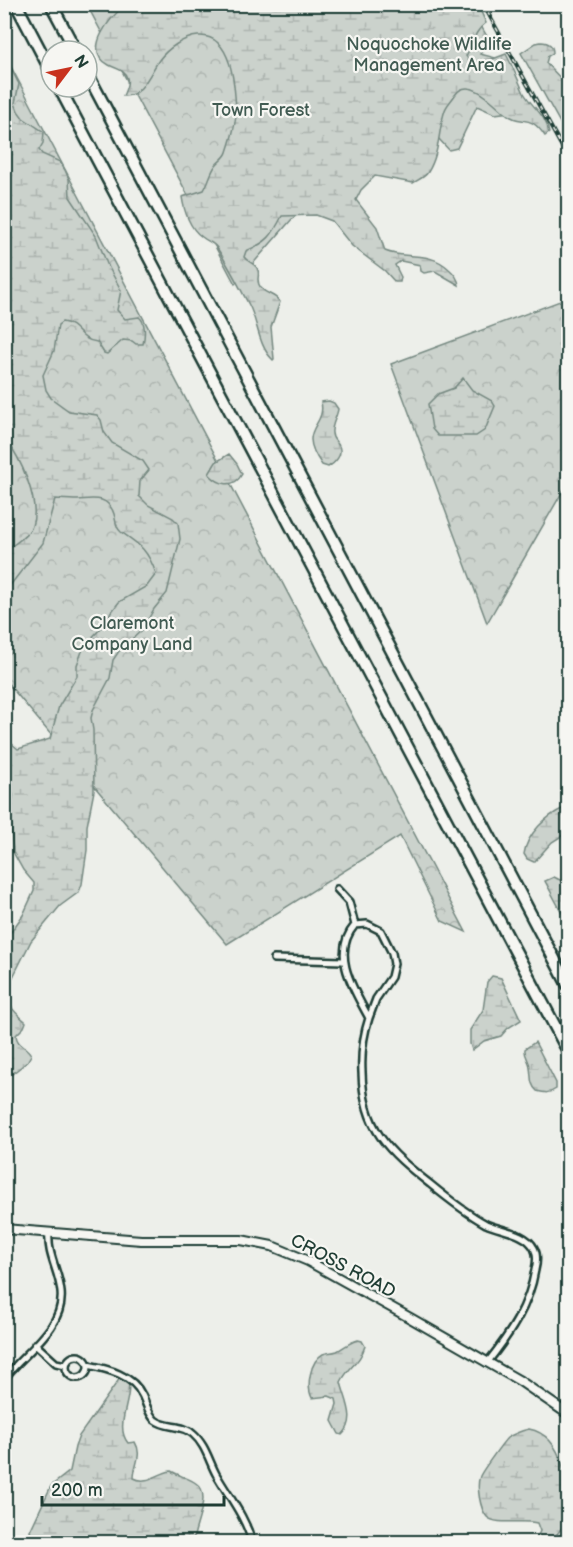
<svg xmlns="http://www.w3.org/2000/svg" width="573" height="1547" font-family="'Balsamiq Sans',sans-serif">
  <defs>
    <pattern id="forest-crowns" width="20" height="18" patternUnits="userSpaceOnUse" patternTransform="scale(1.5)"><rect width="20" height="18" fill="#cbd2cc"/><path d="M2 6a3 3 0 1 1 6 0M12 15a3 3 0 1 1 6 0" fill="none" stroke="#aeb5b0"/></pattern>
    <pattern id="wetland-marsh" width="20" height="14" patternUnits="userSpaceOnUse" patternTransform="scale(1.5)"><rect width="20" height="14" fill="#cbd2cc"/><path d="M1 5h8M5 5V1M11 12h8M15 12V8" fill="none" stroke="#aeb5b0"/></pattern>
  </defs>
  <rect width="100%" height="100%" fill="#edefea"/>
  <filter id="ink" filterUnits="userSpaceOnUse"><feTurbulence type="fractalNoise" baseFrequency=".0167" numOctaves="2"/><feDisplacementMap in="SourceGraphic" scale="12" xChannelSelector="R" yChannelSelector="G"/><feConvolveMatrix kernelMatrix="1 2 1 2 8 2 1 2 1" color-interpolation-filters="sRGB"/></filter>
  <g filter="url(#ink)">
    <path fill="url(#forest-crowns)" stroke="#758880" stroke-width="1.5" d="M 87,5 L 469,5 L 489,40 L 480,54 L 496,58 L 510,112 L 495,114 L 477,106 L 457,148 L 449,150 L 437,137 L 320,197 L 292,219 L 235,284 Z
      M 8,61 L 466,932 L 442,921 L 400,836 L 227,944 L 5,680 L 4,63 Z
      M 568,298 L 568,482 L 487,623 L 391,364 Z"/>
    <path fill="url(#wetland-marsh)" stroke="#758880" stroke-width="1.5" d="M 126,4 L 478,5 L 486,23 C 474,31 473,44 466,56 L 470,62 L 485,62 L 506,54 C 513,67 518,80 524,93 C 532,107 547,116 549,133 L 545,136 C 528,111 522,128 504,112 C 492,101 468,76 455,95 C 452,100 447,104 445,110 C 438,130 440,153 428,172 C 425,177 418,180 413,183 L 375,176 L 361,190 L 356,200 L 377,227 L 385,251 C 407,260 429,250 449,269 C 455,274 458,278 459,285 L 435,271 L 424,273 L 421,271 L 420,265 L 401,261 L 395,265 L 401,277 L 400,282 L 395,282 L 385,271 L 352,246 L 332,221 L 316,215 L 282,216 C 272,236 268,242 246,251 L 244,257 C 248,263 256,263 258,270 C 260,277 255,281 261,288 C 267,295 275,294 280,302 L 271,327 L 274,359 L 273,360 C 258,346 258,322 249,305 C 239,286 229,266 217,248 C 213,242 208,242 202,237 C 190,229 184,211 182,197 L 204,190 C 209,182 210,173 216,165 C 219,161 226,157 227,152 C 231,140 236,124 236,112 C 235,86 232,33 198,36 C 184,37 167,49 159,60 C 150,73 142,97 123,96 C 125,91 129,84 127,78 C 124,69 116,69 109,65 C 81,50 111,17 126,4 Z
      M 5,39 L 7,61 L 19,84 L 15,103 L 18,111 L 23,118 L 44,132 L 43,143 L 39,150 L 42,154 L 60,162 L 65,170 L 69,179 L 70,197 L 96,236 L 107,264 L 121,290 L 117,310 L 125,319 L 139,317 C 146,322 145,336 143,344 L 136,344 L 132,341 L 123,340 L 107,354 L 104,353 L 97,342 C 77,340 80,324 62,322 L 58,325 L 54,351 L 43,375 L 46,390 L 51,398 L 69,411 L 97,415 L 101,420 L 104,432 L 112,443 L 143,461 L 149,470 L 140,481 L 139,496 L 148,505 L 173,518 L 178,523 L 180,539 L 167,593 L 154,609 L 142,630 L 119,651 L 113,660 L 110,678 L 93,710 L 91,718 L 93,730 L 94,791 L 87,826 L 87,850 L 82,884 L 79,892 L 60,906 L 31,941 L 8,987 C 2,1002 16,1013 26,1022 L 24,1027 L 16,1035 C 17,1046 27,1046 31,1055 L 27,1062 L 12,1074 L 5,1071 L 5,940 L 23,915 L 34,891 L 34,883 L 23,870 L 13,852 L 10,816 L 13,795 L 10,787 L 5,785 L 5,738 L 18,749 L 50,739 L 59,706 L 77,676 L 77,665 L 84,646 L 102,627 L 110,614 L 119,602 L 147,586 L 156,574 C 148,550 140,545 121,532 C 115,527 116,520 114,514 C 107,493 90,500 74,500 C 68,500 62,499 55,499 L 43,543 L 5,592 L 5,551 C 12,545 29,536 32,526 C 41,502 20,457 5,438 Z
      M 541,42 C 548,42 553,45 553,53 L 548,56 L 546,63 L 568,86 L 568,137 L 521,53 L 536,43 Z
      M 463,378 L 472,390 L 492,401 L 495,406 L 485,430 L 476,436 L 438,436 L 432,429 L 428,404 L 438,394 L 454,388 Z
      M 329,401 L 334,403 L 338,409 C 337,417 331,425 332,433 C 332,440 337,441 339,446 C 343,455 335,463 328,467 L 322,465 C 295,427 327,428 321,402 Z
      M 229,454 L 237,464 L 242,474 C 234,489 219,485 209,474 L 216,462 Z
      M 564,808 L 568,808 L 568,832 L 552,842 L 534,862 L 527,859 L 524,854 C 527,834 546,816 564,808 Z
      M 554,877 L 564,882 L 568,882 L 568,924 L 545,881 Z
      M 492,976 L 501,978 L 521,1020 L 508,1028 L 501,1036 L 484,1041 L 472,1050 L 470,1044 L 470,1030 L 483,1010 L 487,982 Z
      M 535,1042 L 556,1083 L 556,1089 C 549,1094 545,1093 537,1091 C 529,1083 532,1077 530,1068 C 530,1060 524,1057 525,1049 Z
      M 358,1340 L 362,1341 L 365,1346 C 360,1363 349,1366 341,1382 C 345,1400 358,1420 342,1435 L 339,1434 L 332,1421 L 337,1404 L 336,1399 L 329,1396 L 312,1398 C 306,1386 310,1361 323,1354 C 327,1352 332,1353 337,1351 C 344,1348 349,1342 358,1340 Z
      M 125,1375 C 138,1393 112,1424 128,1443 L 135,1442 C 143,1455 134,1465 134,1478 C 147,1485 158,1473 171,1471 C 179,1476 190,1478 197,1484 C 212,1494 194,1527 193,1542 L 34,1542 L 30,1531 L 51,1486 L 70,1471 L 75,1447 L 79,1436 L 120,1378 Z
      M 529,1429 C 566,1436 569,1490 568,1520 L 551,1542 L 535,1542 L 540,1531 L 537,1523 C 523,1519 496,1526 487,1517 C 480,1509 476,1486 480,1476 C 482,1471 503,1442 507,1438 C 513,1434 521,1431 529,1429 Z"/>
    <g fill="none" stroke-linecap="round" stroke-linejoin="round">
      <g stroke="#1f3d34" stroke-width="10">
        <path id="street" d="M 337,889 L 349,902 L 355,925
          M 274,959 L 343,961
          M 369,1018 L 376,999 L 391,977 L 394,964 L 392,953 L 381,931 L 367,924 L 355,925 C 330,954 354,990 369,1018 C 363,1036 361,1053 362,1072 C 363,1129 388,1151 430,1184 C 447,1198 466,1213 486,1224 C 501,1231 526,1232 534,1248 C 538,1255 537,1262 535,1270 C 529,1306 510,1334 487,1363
          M 35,1344 L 56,1363 L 66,1365
          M66 1367a11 11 0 1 1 22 0a11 11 0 1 1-22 0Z
          M 88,1365 C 108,1369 133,1375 142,1395 C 146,1402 148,1414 155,1420 C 166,1429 183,1424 193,1434 C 205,1444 209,1461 216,1474 C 229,1497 245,1516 252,1542
          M 4,1379 C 23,1353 65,1328 61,1292 C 59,1271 47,1255 49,1233"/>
      </g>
      <g stroke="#1f3d34" stroke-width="12">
        <path id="secondary" d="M 4,1229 L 141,1240 L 241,1240 L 272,1246 L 308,1261 L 412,1319 L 520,1381 L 568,1414"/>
      </g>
      <g stroke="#1f3d34" stroke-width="15">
        <path id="highway" d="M 16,4 L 51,71
          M 51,4 L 76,51
          M 87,73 L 568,985
          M 59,87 L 568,1051"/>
      </g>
      <use href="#street" stroke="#f6f6f2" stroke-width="5"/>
      <use href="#secondary" stroke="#f6f6f2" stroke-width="8"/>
      <use href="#highway" stroke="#f6f6f2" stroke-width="10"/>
      <g stroke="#1f3d34" stroke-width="4">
        <path id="rail" d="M 483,4 L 568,158"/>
      </g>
      <use href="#rail" stroke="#f6f6f2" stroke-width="1.5" stroke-dasharray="4.5" stroke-linecap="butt"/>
    </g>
  </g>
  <g text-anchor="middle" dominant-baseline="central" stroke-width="4.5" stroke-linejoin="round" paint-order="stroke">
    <g font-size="18" fill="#415b52" stroke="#f6f6f2">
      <text x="429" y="44">Noquochoke Wildlife<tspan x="429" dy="21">Management Area</tspan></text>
      <text x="261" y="110">Town Forest</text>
      <text x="132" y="623">Claremont<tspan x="132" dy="21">Company Land</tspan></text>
    </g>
    <g font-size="18" fill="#1f3d34" stroke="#f6f6f2">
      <text transform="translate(343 1266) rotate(28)">CROSS ROAD</text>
    </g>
  </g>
  <rect width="573" height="1547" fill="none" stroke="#f6f6f2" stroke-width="24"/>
  <rect x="12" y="12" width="549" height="1523" fill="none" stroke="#1f3d34" stroke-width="2" filter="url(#ink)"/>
  <g transform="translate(69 69) rotate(58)"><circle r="28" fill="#f6f6f2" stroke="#a0aca6" stroke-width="1.5"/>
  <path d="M0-4.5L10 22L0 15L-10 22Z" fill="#c8321e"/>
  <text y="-9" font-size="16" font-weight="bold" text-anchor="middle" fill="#1f3d34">N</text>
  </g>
  <path d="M42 1496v9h182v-9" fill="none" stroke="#1f3d34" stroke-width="3"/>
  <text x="51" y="1496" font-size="18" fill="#1f3d34" stroke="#f6f6f2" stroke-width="4.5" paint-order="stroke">200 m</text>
</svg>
